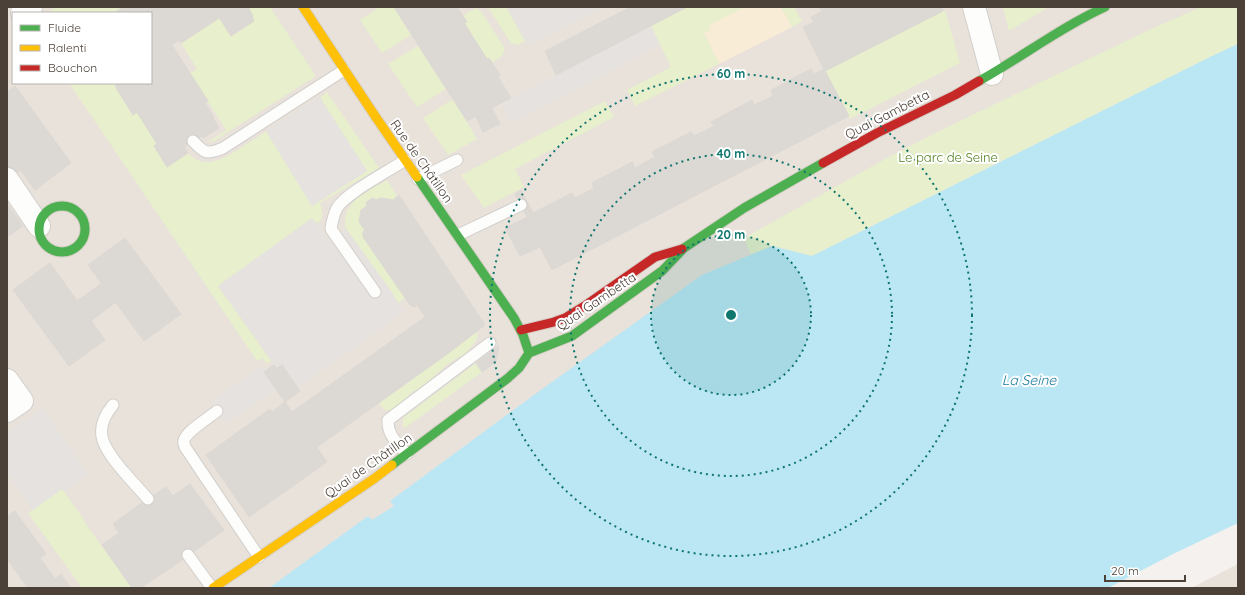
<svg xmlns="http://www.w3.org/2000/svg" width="1245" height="595" font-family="Quicksand,sans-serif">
  <rect width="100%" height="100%" fill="#f4f1ee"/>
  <path fill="#e8e2db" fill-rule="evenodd" d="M 7,7 L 1238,7 L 1238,336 L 719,588 L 7,588 ZM 13,13 L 151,13 L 151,83 L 13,83 Z
    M 1238,564 L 1238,588 L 1191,588 Z"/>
  <path fill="#e7efcc" d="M 56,7 L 124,7 L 114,13 L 47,13 Z
    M 248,7 L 270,7 L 316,76 L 214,141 L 208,142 L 226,130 L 190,73 L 197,69 L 181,43 L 219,18 L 231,36 L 254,21 L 252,17 L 253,16 Z
    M 380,7 L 394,7 L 411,35 L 382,53 L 360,20 Z
    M 488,7 L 506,7 L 525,41 L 518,45 L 511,43 Z
    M 687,7 L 745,7 L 709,26 L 710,30 L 704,33 L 719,64 L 635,106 L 627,90 L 671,67 L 651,26 Z
    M 781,7 L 794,7 L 802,21 L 792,27 Z
    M 1003,7 L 1049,7 L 1009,31 Z
    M 1201,7 L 1238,7 L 1238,44 L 1210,57 L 812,256 L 772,246 L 751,255 L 744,238 L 885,159 L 931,135 L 1149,30 Z
    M 475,8 L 481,11 L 505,49 C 504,56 497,59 492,63 L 489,58 L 487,59 L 464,23 L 466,22 L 463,16 Z
    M 945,10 L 960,63 L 850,119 L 825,71 Z
    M 418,46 L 446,89 L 417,107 L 388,64 Z
    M 69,83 L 118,83 L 115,86 L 133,114 L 137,112 L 157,144 L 154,146 L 167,167 L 188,153 C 205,172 226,157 242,147 C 250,142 258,137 266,131 L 312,206 L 367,171 L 321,99 L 321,97 L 327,92 L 379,168 L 320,203 C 322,210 325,220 317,223 L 312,219 L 218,286 L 271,361 L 267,364 L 262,358 L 257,361 Z
    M 453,99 L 477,139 L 448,155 L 423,118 Z
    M 605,101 L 614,117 L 515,169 L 524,187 L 484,208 L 461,175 Z
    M 387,180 L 397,196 L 393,200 L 381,198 L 376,200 L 373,198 L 370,199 L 366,203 L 367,206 L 359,222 L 365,230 L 363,232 L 363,237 L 405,298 L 398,303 L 391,291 L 345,227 C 343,200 368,192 387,180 Z
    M 477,332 L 478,335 L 476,341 L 466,353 L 449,363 L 423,386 L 412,392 L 393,410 L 385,410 L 378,403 Z
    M 476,363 L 482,372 L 405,428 L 403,426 L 403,418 Z
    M 62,489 L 83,518 L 85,523 L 132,588 L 82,588 L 28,513 Z"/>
  <path fill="#f9ecd7" d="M 745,7 L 781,7 L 792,27 L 719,64 L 704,33 L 710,30 L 709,25 Z"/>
  <path fill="#e6e2df" d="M 507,7 L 603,7 L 528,46 Z
    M 651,26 L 660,45 L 511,123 L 501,103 Z
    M 319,97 L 367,171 L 312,206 L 266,131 Z
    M 312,218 L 329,241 L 346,229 L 391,291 L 404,312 L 297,388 L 282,365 L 277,368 L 218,286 Z
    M 261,367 L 277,389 L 227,423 L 211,401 Z
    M 43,408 L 88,474 L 64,491 L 62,489 L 33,510 L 7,473 L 7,433 Z"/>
  <path fill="#bbe7f5" d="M 1238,44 L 1238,523 L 1173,554 L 1108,588 L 269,588 L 368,516 L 372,520 L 394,506 L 390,501 L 538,392 L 702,275 L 772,246 L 812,256 L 1210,57 Z"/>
  <path fill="#dcd8d4" stroke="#ddd8d3" d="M 124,7 L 248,7 L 253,16 L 252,17 L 254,21 L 231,36 L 217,14 L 208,20 L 210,24 L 181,43 L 179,40 L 172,45 L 208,101 L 205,103 L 214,117 L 213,118 L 219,128 L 203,138 L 202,136 L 184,147 L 188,153 L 167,167 L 154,146 L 157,144 L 137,112 L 133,115 L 115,86 L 118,83 L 151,83 L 151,13 L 114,13 Z
    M 394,7 L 457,7 L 467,22 L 464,23 L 487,59 L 489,58 L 500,75 L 498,77 L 511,98 L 467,121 Z
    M 631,7 L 687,7 L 556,75 L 545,51 Z
    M 821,7 L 942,7 L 943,11 L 825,71 L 803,27 L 814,22 L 811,17 L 822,11 L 820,8 Z
    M 217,14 L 219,18 L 210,24 L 208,20 Z
    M 811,69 L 814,74 L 824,69 L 849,116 L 552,270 L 540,247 L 520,256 L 505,228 L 527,217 L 515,194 L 521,190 L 533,213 L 572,193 L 575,198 L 594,188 L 592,183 L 632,162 L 635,168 L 655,157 L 652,152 L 691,132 L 694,136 L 714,126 L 711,122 L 752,100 L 754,105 L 773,96 L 771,90 Z
    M 15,86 L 71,163 L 35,190 L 7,152 L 7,92 Z
    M 492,108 L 500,124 L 483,132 L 476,117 Z
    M 7,152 L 20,170 L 7,179 Z
    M 399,195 L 485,325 L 450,352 L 417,305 L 415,307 L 410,305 L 363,237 L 363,232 L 365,230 L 359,222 L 361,210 L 367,206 L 366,203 L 368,201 L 373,198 L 376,200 L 381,198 L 393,200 Z
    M 7,204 L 23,226 L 7,237 Z
    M 125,238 L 181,314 L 144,341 L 88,265 Z
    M 50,263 L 105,340 L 69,366 L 13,290 Z
    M 102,283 L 116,302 L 91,321 L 77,301 Z
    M 425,317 L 450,352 L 317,447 L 292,412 Z
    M 499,345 L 496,362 L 482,372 L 476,363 Z
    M 274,365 L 277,368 L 282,365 L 300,391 L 285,402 L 264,372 Z
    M 285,402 L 327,462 L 249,517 L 206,455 L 270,409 L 272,412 Z
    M 190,484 L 224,530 L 199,548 L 186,530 L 180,535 L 153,496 L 166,487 L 173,496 Z
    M 153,496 L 180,535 L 186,530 L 199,548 L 169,569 L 156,551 L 167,544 L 140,504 Z
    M 140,504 L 167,544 L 156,551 L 169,569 L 140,588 L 132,588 L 102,545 L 119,533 L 113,524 Z
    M 15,511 L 46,554 L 40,558 L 55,579 L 61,574 L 71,588 L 28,588 L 7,559 L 7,517 Z"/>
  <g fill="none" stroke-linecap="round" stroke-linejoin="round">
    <g stroke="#d2cfcb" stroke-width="13">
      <path id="lane" d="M 193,141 C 204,153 207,155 223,148 L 344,70
        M 418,179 L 457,160
        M 458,235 L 521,205
        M 375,292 L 331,229 C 332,222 334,214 337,208 C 346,193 389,171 405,160
        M 113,405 C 91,431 104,448 123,471 C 131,480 140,490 148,499
        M 217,411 C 210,417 185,432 184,441 C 183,443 185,446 185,447 L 259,557
        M 407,454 C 398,444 387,435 388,420 L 490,343
        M 188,555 L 212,588"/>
    </g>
    <g stroke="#d2cfcb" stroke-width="24">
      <path id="street" d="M 974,7 L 992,74
        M 22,13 L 31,7
        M 7,179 L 39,226
        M 7,380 L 22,401 L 7,411"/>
    </g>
    <g stroke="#d6cec5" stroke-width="11">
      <path id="fast" d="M 979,81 C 1022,57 1061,27 1105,7
        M 417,177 L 514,318 L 523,335 L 529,353
        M39 229a23 23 0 1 1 46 0a23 23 0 1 1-46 0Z
        M 529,353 L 572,336 L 662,271 L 684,248 L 744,208 L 823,163
        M 392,465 L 508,378 L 519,368 L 529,353"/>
    </g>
    <g stroke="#d6cec5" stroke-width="11">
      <path id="slow" d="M 303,7 L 375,116 L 417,177
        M 213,588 L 375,478 L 392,465"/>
    </g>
    <g stroke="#d6cec5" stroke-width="11">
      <path id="jam" d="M 823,163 L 877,133 L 955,95 L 979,81
        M 521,330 L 554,322 L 565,318 L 586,305 L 655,257 L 682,249"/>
    </g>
    <use href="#lane" stroke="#fdfdfc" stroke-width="11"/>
    <use href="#street" stroke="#fdfdfc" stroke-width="22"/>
    <use href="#fast" stroke="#4caf50" stroke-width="9"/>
    <use href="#slow" stroke="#ffc107" stroke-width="9"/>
    <use href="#jam" stroke="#c62828" stroke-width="9"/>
  </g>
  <circle cx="731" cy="315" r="80" fill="#0f766e" fill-opacity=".12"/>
  <g fill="none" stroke="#0f766e" stroke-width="2" stroke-dasharray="2 4">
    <circle cx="731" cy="315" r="80"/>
    <circle cx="731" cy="315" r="161"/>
    <circle cx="731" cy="315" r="241"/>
  </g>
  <g text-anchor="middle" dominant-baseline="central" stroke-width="4" stroke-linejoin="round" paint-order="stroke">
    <g font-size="13" fill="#4c4138" stroke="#fff">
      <text transform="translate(887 114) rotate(-27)">Quai Gambetta</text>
      <text transform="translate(422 161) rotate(55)">Rue de Châtillon</text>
      <text transform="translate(596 301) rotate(-34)">Quai Gambetta</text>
      <text transform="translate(368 465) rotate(-35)">Quai de Châtillon</text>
    </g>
    <g font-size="13" fill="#548022" stroke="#fff">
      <text x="948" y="157">Le parc de Seine</text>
    </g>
    <g font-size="14" font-style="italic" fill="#207fa1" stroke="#fff">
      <text x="1029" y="380">La Seine</text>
    </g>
  </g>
  <circle cx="731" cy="315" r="6" fill="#0f766e" stroke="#fff" stroke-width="2"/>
  <g font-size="12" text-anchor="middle" font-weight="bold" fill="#0f766e" stroke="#fff" stroke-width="4" stroke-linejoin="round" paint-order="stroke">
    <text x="731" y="78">60 m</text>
    <text x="731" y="158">40 m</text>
    <text x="731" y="239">20 m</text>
  </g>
  <rect width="1245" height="595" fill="none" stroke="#4c4138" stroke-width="16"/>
  <rect x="12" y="12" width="140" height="72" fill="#ffffff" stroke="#b7b3af"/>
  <rect x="20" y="25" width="20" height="6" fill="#4caf50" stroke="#b7b3af"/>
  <text x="48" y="32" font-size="12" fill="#4c4138">Fluide</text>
  <rect x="20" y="45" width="20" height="6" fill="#ffc107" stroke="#b7b3af"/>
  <text x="48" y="52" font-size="12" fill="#4c4138">Ralenti</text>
  <rect x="20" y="65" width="20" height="6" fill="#c62828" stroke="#b7b3af"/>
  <text x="48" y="72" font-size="12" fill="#4c4138">Bouchon</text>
  <path d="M1105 575v6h80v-6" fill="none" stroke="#4c4138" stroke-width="2"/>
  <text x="1111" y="575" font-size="12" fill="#4c4138" stroke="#ffffff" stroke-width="3" paint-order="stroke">20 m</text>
</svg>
